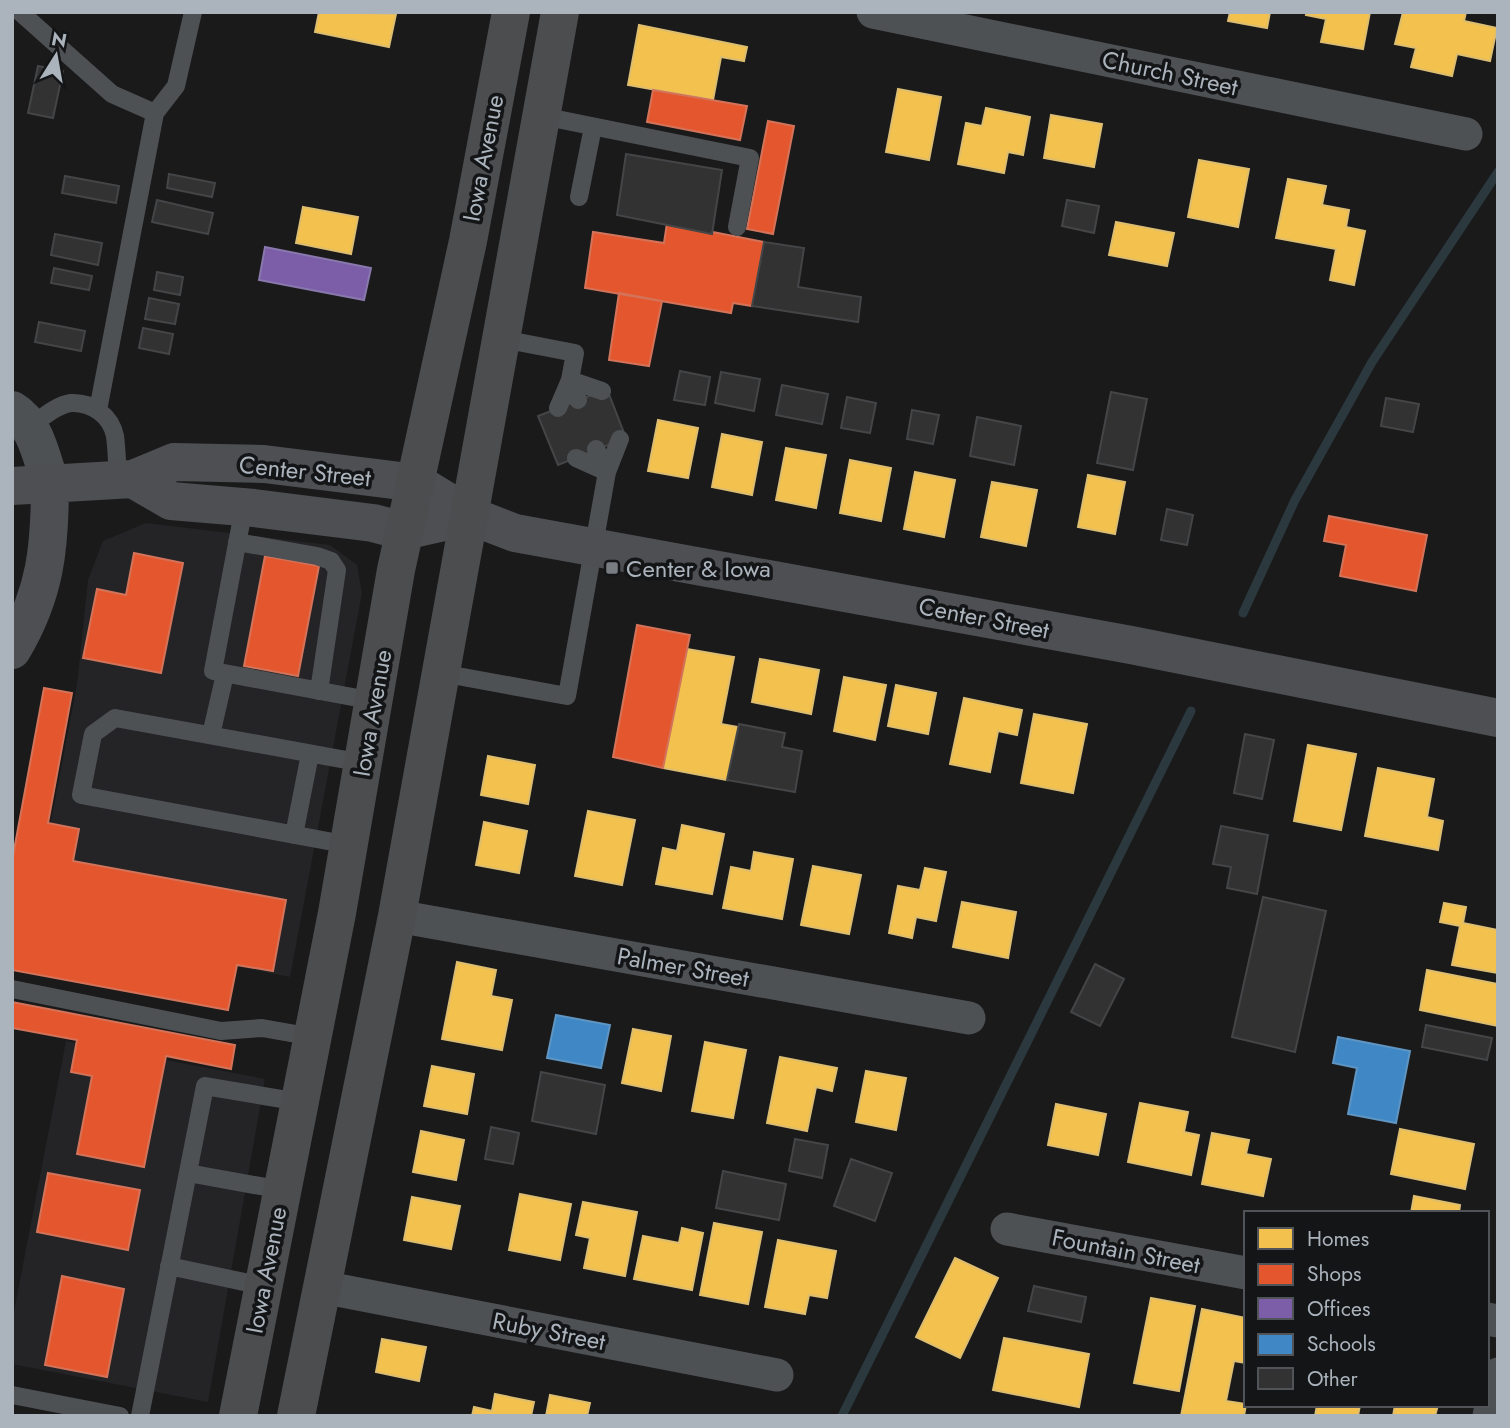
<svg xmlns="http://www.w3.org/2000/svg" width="1510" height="1428" font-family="Jost,sans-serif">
  <rect width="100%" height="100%" fill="#1a1a1b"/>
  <path fill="#242427" d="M 146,523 L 330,545 L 357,565 L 362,593 L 290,977 L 31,925 L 77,685 L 88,580 L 103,541 Z
    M 66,1041 L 265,1079 L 208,1402 L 12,1364 L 12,1322 Z"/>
  <path fill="#f2c14e" stroke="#ddbd6f" stroke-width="2" d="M 319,12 L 396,14 L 389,47 L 315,32 Z
    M 1230,12 L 1270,12 L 1267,28 L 1228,21 Z
    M 1307,12 L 1370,12 L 1363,49 L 1321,42 L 1326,19 L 1306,15 Z
    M 1403,12 L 1466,12 L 1464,21 L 1497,28 L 1490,61 L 1457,54 L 1452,76 L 1411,67 L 1416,48 L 1395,44 Z
    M 639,25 L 747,47 L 744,61 L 721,57 L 713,100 L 628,85 Z
    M 898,89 L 941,97 L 929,160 L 886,152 Z
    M 986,108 L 1030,117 L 1023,155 L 1008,152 L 1004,173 L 958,164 L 966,123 L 982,126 Z
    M 1051,115 L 1102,124 L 1094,167 L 1044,158 Z
    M 1199,160 L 1249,169 L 1238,227 L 1188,217 Z
    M 1288,179 L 1326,186 L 1322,205 L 1349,210 L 1346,227 L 1365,231 L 1354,285 L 1330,280 L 1336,249 L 1276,238 Z
    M 303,207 L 358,217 L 351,254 L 296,243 Z
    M 1116,222 L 1174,233 L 1167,266 L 1109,255 Z
    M 658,420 L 698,428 L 688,478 L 648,471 Z
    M 722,434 L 762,442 L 752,495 L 712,487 Z
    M 786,448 L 826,455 L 816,508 L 776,500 Z
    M 850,460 L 891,468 L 881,521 L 840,513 Z
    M 915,472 L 955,480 L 944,537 L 904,529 Z
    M 1088,475 L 1125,482 L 1115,534 L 1078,527 Z
    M 992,482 L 1037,490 L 1026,546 L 981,537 Z
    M 687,649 L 734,657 L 721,724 L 738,727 L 727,780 L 663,768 Z
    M 760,659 L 819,670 L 811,714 L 752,702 Z
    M 844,677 L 886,685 L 875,740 L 834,731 Z
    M 896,685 L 936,693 L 928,734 L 888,726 Z
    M 964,698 L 1022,710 L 1017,735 L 998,731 L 990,772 L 950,764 Z
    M 1034,714 L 1087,724 L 1073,793 L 1021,783 Z
    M 1308,745 L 1356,754 L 1341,830 L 1294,821 Z
    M 488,756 L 535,765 L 528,804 L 481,795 Z
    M 1378,768 L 1434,779 L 1427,817 L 1443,821 L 1438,850 L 1365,836 Z
    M 588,811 L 635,820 L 622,885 L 575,876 Z
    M 484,822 L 527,831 L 519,873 L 476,865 Z
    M 682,825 L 724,834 L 712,894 L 656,884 L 663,848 L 677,851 Z
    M 754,852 L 793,859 L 782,919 L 723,908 L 731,867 L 751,871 Z
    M 813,866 L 861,875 L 849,934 L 801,925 Z
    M 925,868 L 946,872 L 936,921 L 916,917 L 912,938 L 889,933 L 898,886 L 920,890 Z
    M 962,902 L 1016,912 L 1008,958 L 953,947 Z
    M 1444,903 L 1466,907 L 1463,923 L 1498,930 L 1498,973 L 1452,965 L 1460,926 L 1440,922 Z
    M 457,962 L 496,970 L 491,996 L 512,1000 L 502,1050 L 442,1039 Z
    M 1427,970 L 1498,984 L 1498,1026 L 1420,1010 Z
    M 633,1029 L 671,1036 L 661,1091 L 622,1083 Z
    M 705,1042 L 746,1050 L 733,1118 L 692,1111 Z
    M 780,1057 L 837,1068 L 832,1091 L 816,1087 L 807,1131 L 767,1123 Z
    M 432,1066 L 474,1074 L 467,1114 L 424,1106 Z
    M 866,1071 L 906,1078 L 896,1130 L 856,1122 Z
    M 1140,1103 L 1188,1112 L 1184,1132 L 1199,1135 L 1191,1175 L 1128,1162 Z
    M 1056,1104 L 1106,1114 L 1098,1155 L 1048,1145 Z
    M 1400,1129 L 1474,1144 L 1465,1189 L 1391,1174 Z
    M 421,1131 L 464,1140 L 456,1180 L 413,1172 Z
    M 1212,1133 L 1249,1140 L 1246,1154 L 1271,1159 L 1263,1196 L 1202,1184 Z
    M 520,1194 L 571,1204 L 560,1260 L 509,1250 Z
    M 1414,1196 L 1460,1205 L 1459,1213 L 1411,1213 Z
    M 412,1197 L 460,1206 L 451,1249 L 404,1240 Z
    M 583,1202 L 637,1212 L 625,1276 L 584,1268 L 590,1238 L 576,1235 Z
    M 714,1223 L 762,1232 L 748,1304 L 700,1295 Z
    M 682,1228 L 703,1233 L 692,1290 L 634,1279 L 643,1236 L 679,1243 Z
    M 778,1240 L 836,1251 L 827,1298 L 809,1295 L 805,1314 L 765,1307 Z
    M 955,1258 L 998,1278 L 960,1358 L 916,1337 Z
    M 1151,1298 L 1195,1306 L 1179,1391 L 1134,1383 Z
    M 1202,1309 L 1246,1318 L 1246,1363 L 1234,1361 L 1226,1401 L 1246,1404 L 1244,1416 L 1181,1416 Z
    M 1004,1338 L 1089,1354 L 1079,1407 L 993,1390 Z
    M 382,1339 L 426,1347 L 419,1381 L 376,1372 Z
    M 495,1394 L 534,1402 L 531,1416 L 472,1416 L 474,1407 L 492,1411 Z
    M 550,1395 L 590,1403 L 587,1416 L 546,1416 Z
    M 1317,1405 L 1360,1405 L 1358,1416 L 1315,1416 Z
    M 1395,1405 L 1438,1405 L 1435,1416 L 1393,1416 Z"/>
  <path fill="#e4572e" stroke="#d37359" stroke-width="2" d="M 653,90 L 747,106 L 740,140 L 647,122 Z
    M 768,121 L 794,126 L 773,234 L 747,229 Z
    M 667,223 L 764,242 L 752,306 L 733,303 L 731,313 L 585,288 L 593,232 L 664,243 Z
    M 619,293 L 662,301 L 649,366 L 609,360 Z
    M 1329,516 L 1427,535 L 1416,591 L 1340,576 L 1346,545 L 1324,541 Z
    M 134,553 L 183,563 L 161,673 L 83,658 L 97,589 L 126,595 Z
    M 265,556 L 319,566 L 298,676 L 244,666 Z
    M 637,625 L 690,635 L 663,768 L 613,757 Z
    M 44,688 L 72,693 L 48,823 L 79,829 L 73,861 L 286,900 L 273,971 L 237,965 L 228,1010 L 12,970 L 12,861 Z
    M 12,1002 L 235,1045 L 231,1069 L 166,1056 L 144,1167 L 77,1154 L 92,1076 L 71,1072 L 77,1040 L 12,1028 Z
    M 48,1173 L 140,1190 L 128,1250 L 37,1232 Z
    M 62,1276 L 124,1289 L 107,1377 L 45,1365 Z"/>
  <path fill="#7b5ea7" stroke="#8978ad" stroke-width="2" d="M 265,247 L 371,268 L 364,300 L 259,280 Z"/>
  <path fill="#3f88c5" stroke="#5f95c2" stroke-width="2" d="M 556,1015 L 610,1025 L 601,1068 L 547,1058 Z
    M 1338,1037 L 1410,1051 L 1396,1123 L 1348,1114 L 1357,1068 L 1333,1063 Z"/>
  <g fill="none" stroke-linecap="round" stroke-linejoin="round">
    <path stroke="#2b393e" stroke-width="9" d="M 1243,613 L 1295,500 L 1372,362 L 1498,172
      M 842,1416 L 1191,711"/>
  </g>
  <path fill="#323233" stroke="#434547" stroke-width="2" d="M 38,66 L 63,71 L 53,118 L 28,113 Z
    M 626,154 L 722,170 L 712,234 L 617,215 Z
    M 169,174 L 215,183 L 212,197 L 167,188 Z
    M 65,176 L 119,186 L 116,203 L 62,193 Z
    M 157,200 L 213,213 L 208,234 L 152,222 Z
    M 1067,200 L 1099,206 L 1094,233 L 1062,226 Z
    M 55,234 L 102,243 L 98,265 L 51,255 Z
    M 764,242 L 804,248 L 798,287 L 861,297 L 858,322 L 752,306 Z
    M 54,268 L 92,276 L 89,290 L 51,283 Z
    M 157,272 L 183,277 L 180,295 L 154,290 Z
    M 149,298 L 179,304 L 175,324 L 145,319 Z
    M 39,322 L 85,331 L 81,351 L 35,342 Z
    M 143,328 L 173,334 L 169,354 L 139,348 Z
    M 680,371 L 710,377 L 705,405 L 674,400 Z
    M 721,372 L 760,379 L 754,411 L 715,403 Z
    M 782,385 L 828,394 L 822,424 L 776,415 Z
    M 607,389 L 626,438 L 558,465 L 538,416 Z
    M 1111,392 L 1147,399 L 1133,470 L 1097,463 Z
    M 847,397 L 876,403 L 870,433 L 841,428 Z
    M 1386,398 L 1419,404 L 1413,432 L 1381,426 Z
    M 912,410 L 939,415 L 933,444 L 907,439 Z
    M 977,417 L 1021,426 L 1014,465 L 970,456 Z
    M 1167,509 L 1193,515 L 1187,545 L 1161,540 Z
    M 739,724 L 785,733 L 782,747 L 802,751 L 795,792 L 727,780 Z
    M 1245,734 L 1274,740 L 1262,799 L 1234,793 Z
    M 1221,826 L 1268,835 L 1257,894 L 1227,888 L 1231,867 L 1213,864 Z
    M 1263,897 L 1326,911 L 1295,1052 L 1232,1037 Z
    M 1095,964 L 1124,979 L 1100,1026 L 1071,1012 Z
    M 1426,1025 L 1492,1038 L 1487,1060 L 1422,1047 Z
    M 541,1072 L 605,1085 L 596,1134 L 532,1121 Z
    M 491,1127 L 519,1133 L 513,1164 L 485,1159 Z
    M 795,1139 L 828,1145 L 822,1178 L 789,1171 Z
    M 851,1159 L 892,1173 L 875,1221 L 834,1206 Z
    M 723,1171 L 786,1184 L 779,1220 L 716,1208 Z
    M 1034,1286 L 1086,1297 L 1081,1322 L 1028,1311 Z"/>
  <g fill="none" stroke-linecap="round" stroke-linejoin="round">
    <path stroke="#4e5154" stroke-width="18" d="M 20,12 L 112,94 L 155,113
      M 542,116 L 750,158 L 737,227
      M 579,197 L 593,127
      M 502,339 L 575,353 L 570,380 L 602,391
      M 558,408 L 570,380 L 578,400
      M 98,410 L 155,113 L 176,86 L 193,12
      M 29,427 C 41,419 56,405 71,403 C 92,402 111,416 115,436 C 117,451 117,466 118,480
      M 596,449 L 607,472 L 620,439
      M 244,507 L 213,671 L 374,701
      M 237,542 L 317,556 L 331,561 L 337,570 L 319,691
      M 441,673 L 567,696 L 607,472 L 576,458
      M 211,735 L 225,674
      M 294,835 L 310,754
      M 349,845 L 81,795 L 93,734 L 115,718 L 363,763
      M 12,989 L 221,1031 L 262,1028 L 313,1037
      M 188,1173 L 282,1190
      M 169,1266 L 263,1286
      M 12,1395 L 120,1416
      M 140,1416 L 205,1086 L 300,1102"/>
    <path stroke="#4e5154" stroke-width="33" d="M 873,12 L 1466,134
      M 397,916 L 969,1018
      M 1007,1229 L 1246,1273
      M 322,1287 L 777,1375
      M 1487,1319 L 1498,1321
      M 1489,1416 L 1498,1374"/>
    <path stroke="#4e5154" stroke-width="38" d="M 12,410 C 36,424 41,457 50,482"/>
    <path stroke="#4d4f52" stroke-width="38" d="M 133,479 L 171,501 L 254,508 L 373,523 L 404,531 L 471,516
      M 12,486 L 133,479 L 174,462 L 264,464 L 417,483 L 471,516 L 515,533 L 1131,645 L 1498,718
      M 12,650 C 46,593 50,547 50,482"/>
    <path stroke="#4c4d4f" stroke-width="38" d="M 238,1416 L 337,913 L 396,570 L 468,241 L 511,12
      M 296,1416 L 397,916 L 560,12"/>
  </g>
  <rect fill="#787d84" stroke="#141517" stroke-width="2.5" x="605" y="561" width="14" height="14" rx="3.5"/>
  <g text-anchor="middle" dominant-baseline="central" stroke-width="7" stroke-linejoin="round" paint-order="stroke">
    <g font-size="24" fill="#abb3bc" stroke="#141517">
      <text transform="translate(1170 73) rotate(12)">Church Street</text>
      <text transform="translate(483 158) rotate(-79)">Iowa Avenue</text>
      <text transform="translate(305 471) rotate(6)">Center Street</text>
      <text transform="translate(984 618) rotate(11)">Center Street</text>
      <text transform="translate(372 713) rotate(-80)">Iowa Avenue</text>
      <text transform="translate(683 967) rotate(10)">Palmer Street</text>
      <text transform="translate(1126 1251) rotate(11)">Fountain Street</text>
      <text transform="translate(266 1270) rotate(-79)">Iowa Avenue</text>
      <text transform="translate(549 1331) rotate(11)">Ruby Street</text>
    </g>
    <g font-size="24" fill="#abb3bc" stroke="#141517" text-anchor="start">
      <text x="626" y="568">Center &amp; Iowa</text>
    </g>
  </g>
  <rect width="1510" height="1428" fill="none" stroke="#abb3bc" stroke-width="28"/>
  <rect x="1244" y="1211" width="245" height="196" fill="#141517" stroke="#505459" stroke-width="2"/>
  <rect x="1258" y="1228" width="35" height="21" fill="#f2c14e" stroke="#505459" stroke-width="2"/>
  <text x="1307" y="1246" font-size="21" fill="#abb3bc">Homes</text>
  <rect x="1258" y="1264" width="35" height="21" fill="#e4572e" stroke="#505459" stroke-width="2"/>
  <text x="1307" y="1281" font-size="21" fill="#abb3bc">Shops</text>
  <rect x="1258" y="1298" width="35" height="21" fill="#7b5ea7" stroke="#505459" stroke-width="2"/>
  <text x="1307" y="1316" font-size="21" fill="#abb3bc">Offices</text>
  <rect x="1258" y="1334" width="35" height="21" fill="#3f88c5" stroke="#505459" stroke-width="2"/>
  <text x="1307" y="1351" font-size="21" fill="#abb3bc">Schools</text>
  <rect x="1258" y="1368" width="35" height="21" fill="#323233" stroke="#505459" stroke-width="2"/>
  <text x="1307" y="1386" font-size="21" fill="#abb3bc">Other</text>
  <g transform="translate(56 56) rotate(11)" stroke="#141517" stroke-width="5" paint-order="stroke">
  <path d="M0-5L12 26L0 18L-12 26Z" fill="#abb3bc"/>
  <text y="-10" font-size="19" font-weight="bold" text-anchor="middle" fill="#abb3bc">N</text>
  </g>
</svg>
